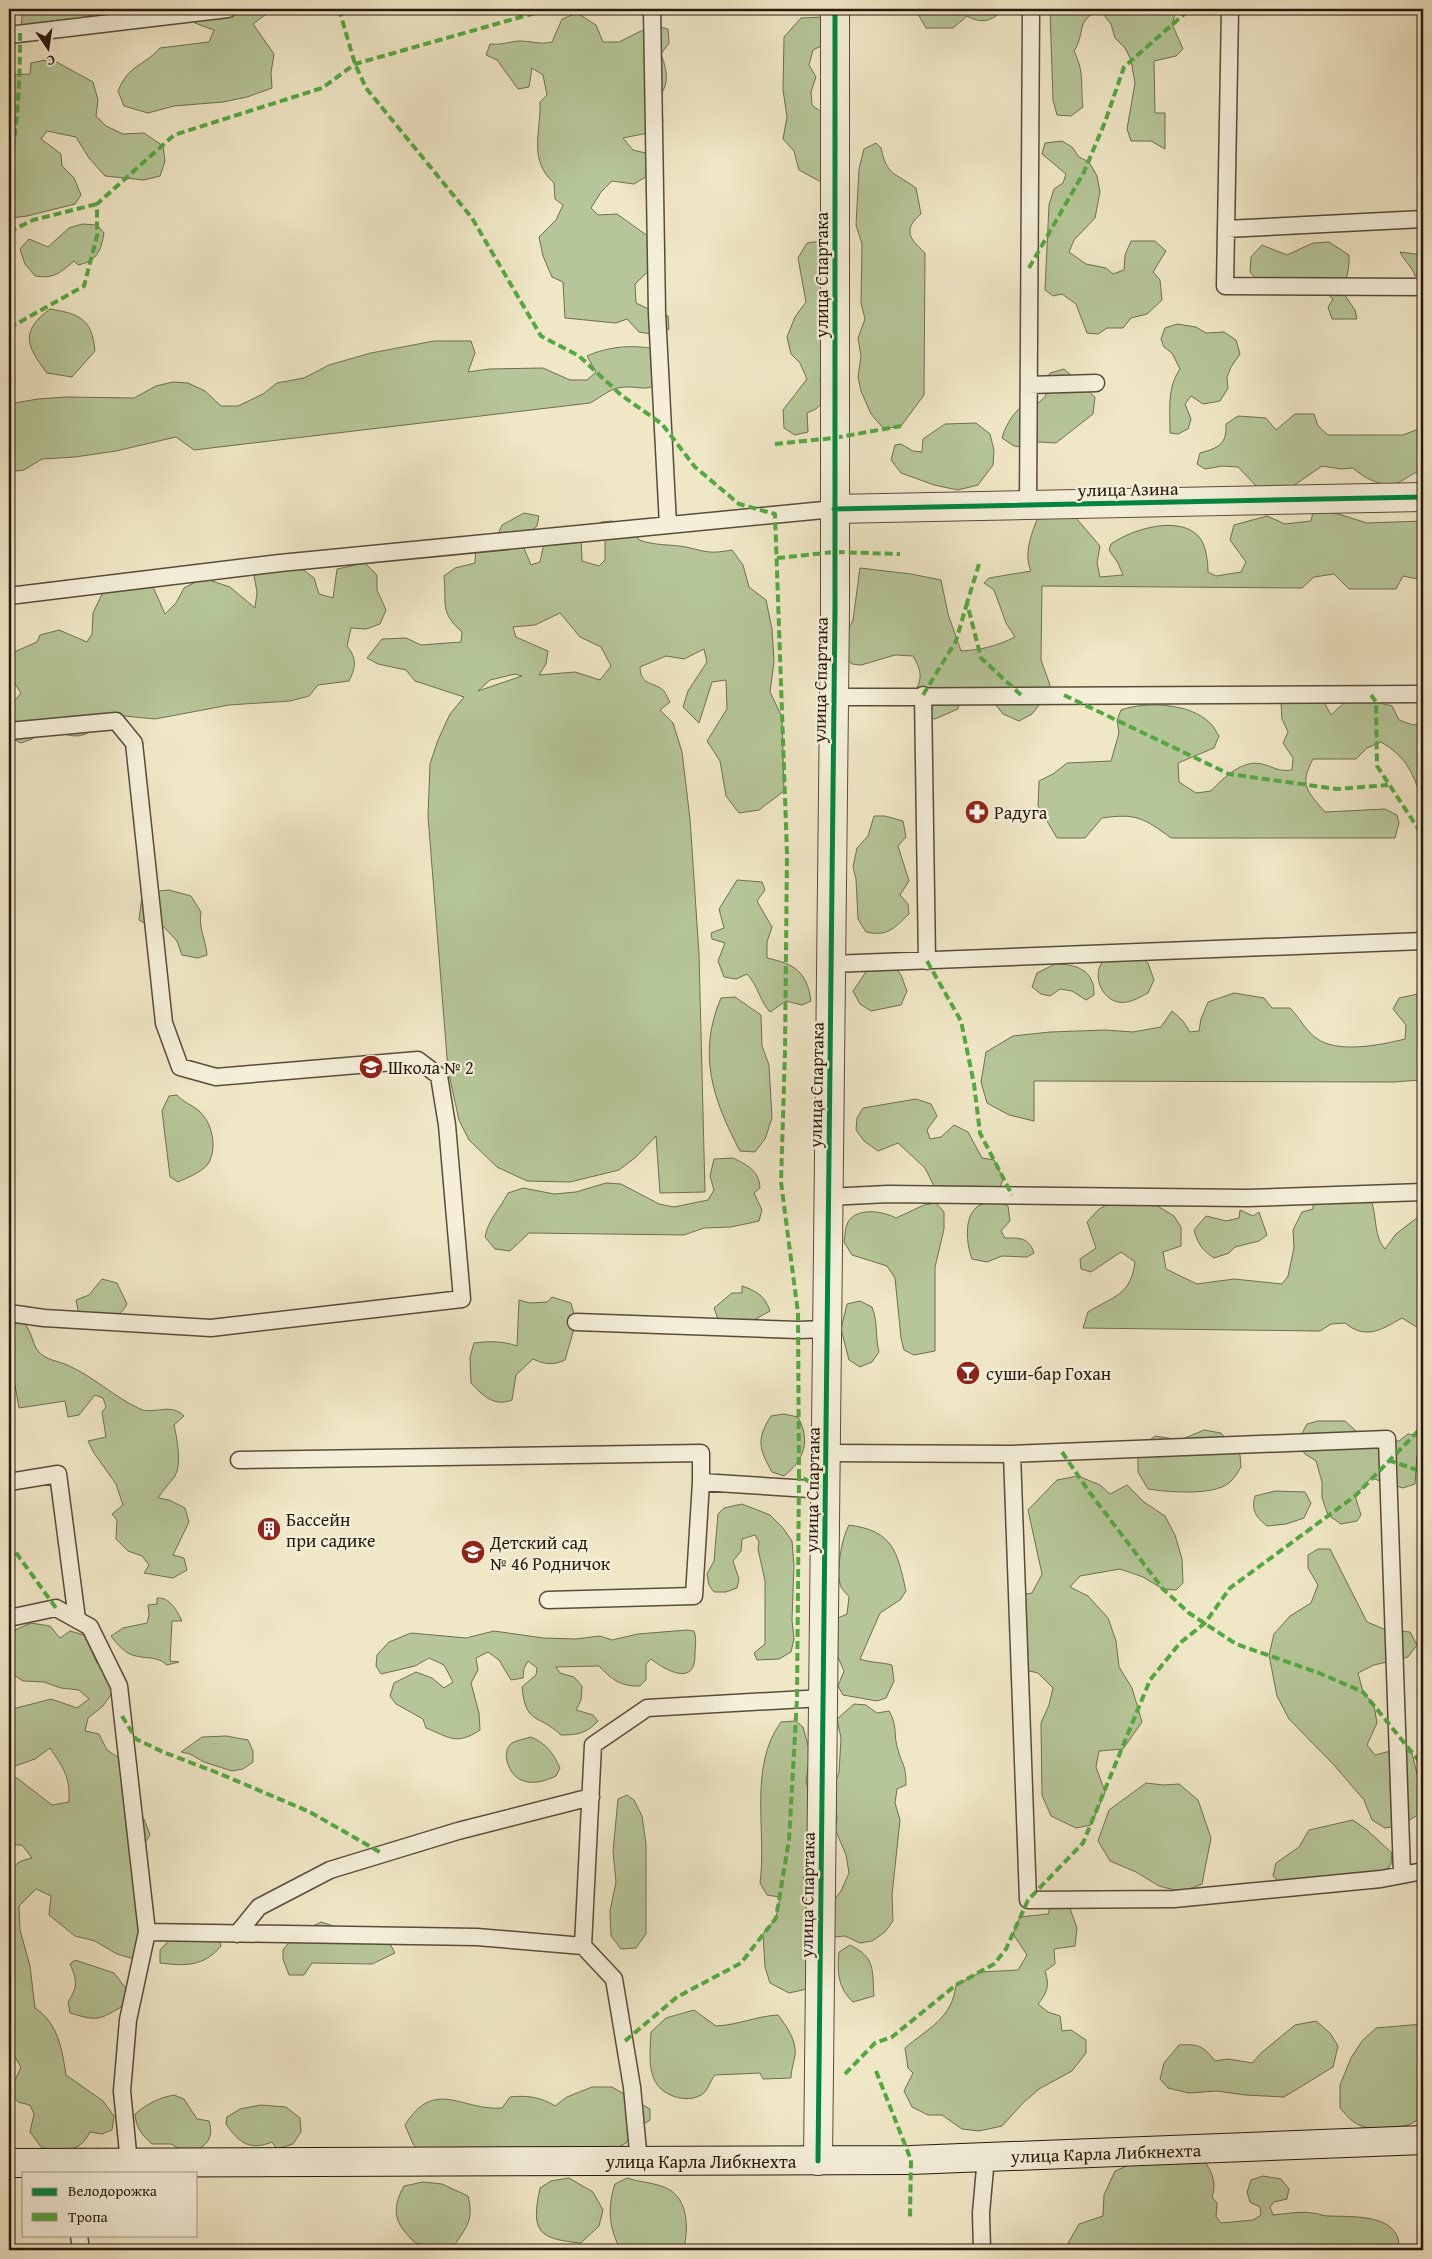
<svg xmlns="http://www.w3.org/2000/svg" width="1432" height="2259" font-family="'Gentium Book Plus',serif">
  <rect width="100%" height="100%" fill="#f0e7c6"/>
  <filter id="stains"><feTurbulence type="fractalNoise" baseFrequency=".004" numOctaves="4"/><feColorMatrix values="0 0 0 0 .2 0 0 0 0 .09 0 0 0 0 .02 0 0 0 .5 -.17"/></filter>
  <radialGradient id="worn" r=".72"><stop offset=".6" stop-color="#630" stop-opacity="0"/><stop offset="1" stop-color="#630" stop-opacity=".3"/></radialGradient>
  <path fill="#b6c698" stroke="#6e6f52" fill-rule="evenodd" d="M 23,9 L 144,9 L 118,16 L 100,13 L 20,33 Z
    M 190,9 L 273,9 L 253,24 L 274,54 L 271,73 L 272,88 L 247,97 L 223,102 L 174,106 L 148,113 L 124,106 L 118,91 C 129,64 143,67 160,48 L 209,42 L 214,30 L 195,23 Z
    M 915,9 L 1004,9 C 991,22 982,24 967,16 L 953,28 L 926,28 Z
    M 1050,9 L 1177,9 L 1172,24 L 1183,49 L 1176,56 L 1154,61 L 1155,113 L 1165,113 L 1165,149 L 1151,141 L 1131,141 L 1127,129 L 1135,83 L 1131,60 L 1125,48 L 1115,38 L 1111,24 L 1100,10 C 1075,20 1086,33 1074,51 C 1085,74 1080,83 1083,107 L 1071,116 L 1057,115 L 1053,100 Z
    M 577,13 L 596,25 L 603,42 L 619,42 L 653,25 L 668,29 L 669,43 L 661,54 C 667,70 670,83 659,97 L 663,121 L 653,132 L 623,138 L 633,150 L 654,155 L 654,172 L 634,184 L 612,181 L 601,192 L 591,208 L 598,215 L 617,214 L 656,242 L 656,264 L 635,284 L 636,303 L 657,313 L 668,316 L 669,329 L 658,335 L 639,332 L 627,319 L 616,323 L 565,318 L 563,282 L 552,277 L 543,256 L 539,237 L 556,220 L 563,205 L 555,199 L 554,183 C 528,160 541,133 540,102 L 547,95 L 543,75 L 532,68 L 529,87 L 518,89 L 497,60 L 486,55 L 490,44 C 502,45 508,42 519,41 C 531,41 540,45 552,42 L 562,19 Z
    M 823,17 L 823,45 L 813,50 L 809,65 L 816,77 L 811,92 L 812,105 L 830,119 L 821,182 L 799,170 L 794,151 L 783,139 L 787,117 L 783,90 L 784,37 L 801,18 Z
    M 51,59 L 93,82 L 98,100 L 96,116 L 106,126 L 123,134 L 144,133 L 163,146 L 165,161 L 160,176 L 144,180 L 105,176 L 89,158 L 76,137 L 47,131 L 41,139 L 61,154 L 62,166 L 74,178 L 81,195 L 75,204 L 27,216 L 12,218 L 9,212 L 9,75 L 30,74 L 31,63 Z
    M 1062,141 L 1072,147 L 1079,157 L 1089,162 L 1097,176 L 1100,192 L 1095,218 L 1074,240 L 1069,252 L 1086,264 L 1106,268 L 1113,274 L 1124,270 L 1125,255 L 1131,241 L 1155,241 L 1166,251 L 1153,272 L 1160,280 L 1162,300 L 1147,314 L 1131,318 L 1123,328 L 1107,328 L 1098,334 L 1087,333 L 1076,304 L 1062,294 L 1053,296 L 1045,290 L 1049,205 L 1054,189 L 1063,183 L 1066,174 L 1042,154 L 1045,143 Z
    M 876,143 L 881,148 C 887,176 894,172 916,188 L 921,214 C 902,230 910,239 925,253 L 924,395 L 901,426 L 884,429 L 871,414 L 861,391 L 858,377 L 861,356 L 858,338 L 865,319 L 861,303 L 862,244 L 856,225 L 859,169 L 864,149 Z
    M 82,224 L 97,225 L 104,233 C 101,251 97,261 78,265 L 74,261 C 60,273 54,279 35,276 L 25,264 L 20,249 L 29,239 L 48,247 L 69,228 Z
    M 821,241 L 835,249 L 834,313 L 818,328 L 827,340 L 835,369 L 820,379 L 823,402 L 816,409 L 807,413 L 808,432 L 795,435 L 784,428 L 783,410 L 807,379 L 800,363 L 791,354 L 787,337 L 795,317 L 806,302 L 798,258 L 807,243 Z
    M 1329,242 L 1349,255 C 1350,269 1345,280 1344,294 L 1355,310 L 1357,319 L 1332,319 L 1328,307 L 1333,299 C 1303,272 1293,281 1257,280 L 1250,272 L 1251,257 L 1262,245 L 1287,255 L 1313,243 Z
    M 1400,252 L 1423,255 L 1423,276 L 1415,276 C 1412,266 1405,262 1400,252 Z
    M 50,309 C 80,314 92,319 95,351 L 72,377 L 47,373 C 26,346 20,331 50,309 Z
    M 1177,324 L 1196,327 L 1206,333 L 1224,332 L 1236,340 L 1240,354 L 1231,367 L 1227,377 L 1228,388 L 1220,401 L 1203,404 L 1191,396 L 1185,404 L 1191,419 L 1188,429 L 1178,434 L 1170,433 C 1170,409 1167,388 1180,369 L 1172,353 L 1164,347 L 1161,339 L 1165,328 Z
    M 434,341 L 471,341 L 475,353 L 468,372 L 489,369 L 543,368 L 570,380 L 587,380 L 596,372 L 587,356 C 609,346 636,344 659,350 L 669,369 C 649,401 641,381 614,389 C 606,392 598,399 590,403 L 194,450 L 176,437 L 116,451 L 75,457 L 42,459 L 24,470 L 9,472 L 9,404 L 38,399 L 67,397 L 134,398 L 156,386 L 173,382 L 188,383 L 205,391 L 221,406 L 238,406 L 263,394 L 277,383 L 304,378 L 329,365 L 371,353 Z
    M 1064,369 L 1095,397 L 1093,414 L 1056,443 L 1039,442 L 1028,448 L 1014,446 L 1002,438 C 1007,421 1015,411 1029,400 L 1037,404 L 1046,396 L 1043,384 L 1050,373 Z
    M 1295,414 L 1314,414 L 1318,426 L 1328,435 L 1403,435 L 1421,428 L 1423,430 L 1423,471 C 1413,471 1406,480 1397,483 C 1382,488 1364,478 1353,468 L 1341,469 L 1322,466 L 1293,486 L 1259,489 L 1238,467 L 1222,466 L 1205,469 L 1197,464 L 1200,453 C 1218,448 1227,445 1226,424 L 1238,416 L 1266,418 L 1276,430 Z
    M 976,423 L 990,434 L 994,450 L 993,465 L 978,485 L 958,490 L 934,485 L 901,473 L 891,460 L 895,445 L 901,444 L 913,451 L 922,452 L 923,439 L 945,424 Z
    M 1322,509 L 1367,523 L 1423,521 L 1423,580 L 1403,576 L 1396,589 L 1349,589 L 1334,574 L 1314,577 L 1302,588 L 1042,586 L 1041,660 L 1050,685 L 1047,695 L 1032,714 L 1019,721 L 1003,714 L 995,704 L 982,695 L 961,696 L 958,709 L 935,719 L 923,716 L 913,696 C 922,679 923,673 913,656 L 895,655 L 861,665 L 852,664 L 844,656 L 842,642 L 853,620 L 860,568 L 911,574 L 941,580 L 948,614 L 961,651 C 981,650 997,646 1015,637 L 1006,623 L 994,590 L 984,583 L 989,578 L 1031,571 C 1023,554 1032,532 1039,515 L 1070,511 L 1100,546 L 1097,563 L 1100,577 L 1123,575 L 1118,563 L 1109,550 L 1111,544 C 1132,529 1181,514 1200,538 C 1206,546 1208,562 1208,572 L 1216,576 L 1241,572 L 1246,562 L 1230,540 L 1234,525 L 1267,516 L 1285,524 L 1311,521 L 1313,512 Z
    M 524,513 L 539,516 L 537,526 L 520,539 L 531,565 L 540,562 L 544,543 L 581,533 L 582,561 L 599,566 L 605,560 L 605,540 L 600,531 L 601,522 L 612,521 L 633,528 L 639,540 C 656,546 669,544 686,547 C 708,552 709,554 732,550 L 743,565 L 749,587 L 766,600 L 772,629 L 774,662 L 770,692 L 782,717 L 784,791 L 759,810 L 739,813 L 726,796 L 720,761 L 707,741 L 727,709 L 726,680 L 712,682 L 699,723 L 683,707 L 688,691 L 707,662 L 704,649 L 684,659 L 666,656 L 640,667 C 641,687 654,681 664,691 C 666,694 668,699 670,702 L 660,710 L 673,723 L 682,752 L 690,819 L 699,954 L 705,1192 L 660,1193 L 656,1136 L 636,1157 L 619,1170 L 570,1182 L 527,1181 L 497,1167 L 469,1140 L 459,1120 L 448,1070 L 428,816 L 430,764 L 438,740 L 450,714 L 464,697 L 415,681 L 406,670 L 378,664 L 367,658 L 382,639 L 406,638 L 421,645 L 461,642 L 462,632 C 439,611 447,605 444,576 L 455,568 L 475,563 L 476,544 L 497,536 L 502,525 ZM 560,613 L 580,637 L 601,647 L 611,666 L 600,680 L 575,672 L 539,675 L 546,664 L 548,651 L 516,637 L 513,627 L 535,625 ZM 515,674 L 522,676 L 478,691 L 490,680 Z
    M 365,563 L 377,575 L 377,590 L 386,610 L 380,624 L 366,629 L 351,628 L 347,646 C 357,658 356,667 349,681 L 318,685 L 309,696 L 290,701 L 229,705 L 155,719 L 104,714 C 99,719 93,730 88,733 C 75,740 59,733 48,727 L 32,739 L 21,743 L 9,737 L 9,708 L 21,693 L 9,674 L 14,652 L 37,642 L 40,635 L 59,630 L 87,642 L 92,634 L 93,613 L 102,594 L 125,583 L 153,587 L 165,614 L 176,603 L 184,588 L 203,578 L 230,587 L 255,608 L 257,592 L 254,576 L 271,565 L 301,568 L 314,578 L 319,594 L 333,598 L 337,569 Z
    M 1320,695 L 1331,715 L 1346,701 L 1376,702 L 1392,706 L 1399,720 L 1413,725 L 1423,723 L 1423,803 C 1414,775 1407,757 1381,742 L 1367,748 L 1356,759 L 1313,759 C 1299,785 1307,791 1325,812 L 1385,809 L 1397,815 L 1399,823 L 1395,838 L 1171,838 C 1144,818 1136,813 1102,818 L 1085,838 L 1057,838 L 1038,806 L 1039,781 L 1053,774 L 1067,763 L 1111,761 L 1119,733 L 1117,720 L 1121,710 C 1146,701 1190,703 1210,723 C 1214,726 1216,732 1219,736 L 1214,748 L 1178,763 L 1179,782 L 1196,793 L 1211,791 C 1223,778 1243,759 1262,764 C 1275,767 1277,772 1292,770 L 1293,758 L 1283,743 L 1288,732 L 1282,719 L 1281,704 L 1289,700 Z
    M 874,816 L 885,816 L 903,821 L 906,837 L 898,846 L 909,881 L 900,895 L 908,904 L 909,914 C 894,928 888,937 866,932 L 858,919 L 856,879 L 853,867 L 857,848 L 868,836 Z
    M 737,880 L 762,882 L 765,890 L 757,901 L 772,927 L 767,942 L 767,958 C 794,964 807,971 811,1001 L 802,1005 L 786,1001 L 770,1012 C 759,1000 759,987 747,974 L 736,979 L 724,977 L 718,961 L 725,943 L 712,939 L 711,933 L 724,928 L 719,909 Z
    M 148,883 L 158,891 L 169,890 L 191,896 L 201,912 C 198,927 206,940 207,955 L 198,958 L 182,955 L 177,941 L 163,926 L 153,928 L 139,920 L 142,896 Z
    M 1133,952 L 1148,963 L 1154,980 L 1148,993 C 1142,996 1134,1001 1127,1002 C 1107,1006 1093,983 1100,966 C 1102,962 1107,957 1110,954 Z
    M 891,962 L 901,975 L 907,991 L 901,1005 L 871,1011 L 860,1004 L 853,991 L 872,963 Z
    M 1055,964 C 1076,964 1095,970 1094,995 L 1086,1000 L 1072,991 L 1060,989 L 1050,996 L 1041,994 L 1032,987 L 1037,973 Z
    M 1234,993 L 1264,998 L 1272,1008 L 1290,1008 C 1299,1017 1306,1031 1316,1038 C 1337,1054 1381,1045 1405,1039 L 1406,1025 L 1393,1009 L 1399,998 L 1418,994 L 1423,997 L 1423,1076 L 1420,1080 L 1394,1082 L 1034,1081 L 1034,1121 L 1009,1115 L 987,1103 L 981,1082 L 986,1052 L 1013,1036 L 1050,1032 L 1105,1030 L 1133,1032 L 1161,1027 L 1172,1011 L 1183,1021 L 1190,1032 L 1199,1031 L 1201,1019 L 1208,1002 Z
    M 735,997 L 761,1015 L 762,1046 L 769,1065 L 772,1118 L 765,1139 L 755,1152 L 740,1151 C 713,1100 697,1054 721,998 Z
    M 177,1095 C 184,1103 191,1104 199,1111 C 212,1122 218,1148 208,1164 C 202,1172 187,1178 178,1182 L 170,1177 L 162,1111 L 169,1096 Z
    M 916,1099 L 931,1104 L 937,1116 L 927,1130 L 930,1139 L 941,1137 L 954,1125 L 968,1132 L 982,1158 L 994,1160 L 1003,1178 L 1000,1188 L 935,1188 L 925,1168 L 898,1143 L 878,1151 L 864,1141 L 856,1130 L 857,1118 L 863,1108 Z
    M 733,1158 C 747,1165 759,1170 760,1188 L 754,1193 L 762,1210 L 759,1221 L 731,1227 L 704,1228 L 684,1235 L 529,1233 L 510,1251 L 495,1249 L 485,1237 C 488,1220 500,1209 508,1193 L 523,1188 L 554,1194 L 576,1192 L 606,1183 L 621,1184 L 659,1204 L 674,1207 L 708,1200 L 714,1190 L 710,1176 L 714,1159 Z
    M 1345,1195 L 1349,1203 L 1359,1200 L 1372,1203 C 1377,1219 1374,1237 1385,1249 L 1396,1234 L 1418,1217 L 1423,1218 L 1423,1331 L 1402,1318 C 1381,1330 1366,1340 1345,1323 L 1331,1324 L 1320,1331 L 1083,1328 L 1088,1312 C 1114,1296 1131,1295 1135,1262 L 1121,1252 L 1091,1272 L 1081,1269 L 1080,1259 L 1096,1248 L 1087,1222 L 1099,1209 L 1116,1200 L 1143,1197 L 1174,1216 L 1181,1227 L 1181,1246 L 1163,1252 L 1166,1269 L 1197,1284 L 1234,1279 L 1282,1284 L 1288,1276 L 1294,1248 L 1293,1230 L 1302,1212 L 1313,1209 L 1313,1196 Z
    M 995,1201 L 1008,1206 L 1010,1221 L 1001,1231 L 1005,1238 C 1019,1238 1029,1237 1034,1253 L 1027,1257 L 1002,1256 L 987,1262 L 972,1259 C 967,1246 963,1218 977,1207 C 982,1203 989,1202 995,1201 Z
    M 936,1203 L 944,1212 L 944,1229 L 935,1267 L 935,1351 L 914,1355 L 904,1350 L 901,1338 L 895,1278 L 887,1266 L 852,1255 L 844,1242 C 845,1236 845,1227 848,1222 C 857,1207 883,1211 896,1218 L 924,1205 Z
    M 1240,1210 L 1253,1216 L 1259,1212 L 1267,1235 L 1259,1241 L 1235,1247 L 1229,1253 L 1214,1258 C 1202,1250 1198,1244 1194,1230 L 1206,1216 L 1226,1221 L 1239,1218 Z
    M 102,1279 L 117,1283 L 127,1304 C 117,1323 99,1321 80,1320 L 76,1300 L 89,1295 Z
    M 742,1286 C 757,1291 765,1296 770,1311 L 754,1320 L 718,1319 L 714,1308 L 732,1293 L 742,1293 Z
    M 552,1297 L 571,1303 L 576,1322 L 565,1360 C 554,1365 545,1365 533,1359 L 516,1375 L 512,1400 C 494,1407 483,1396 471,1383 L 470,1357 L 474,1343 C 489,1341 503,1341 517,1346 L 519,1300 L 530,1303 L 547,1302 Z
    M 860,1301 L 872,1307 C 878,1322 875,1336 879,1352 L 872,1362 L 860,1367 L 849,1360 L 841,1329 L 847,1304 Z
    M 23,1322 C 33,1332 32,1345 39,1352 C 46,1360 58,1361 67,1365 C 93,1376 114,1397 140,1409 C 154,1415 171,1402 184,1416 L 174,1425 C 177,1438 182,1464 175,1476 C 169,1484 163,1490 158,1498 L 169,1500 L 185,1508 L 189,1522 L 173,1555 L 184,1558 L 187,1570 L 173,1578 L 144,1573 L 149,1565 L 142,1556 L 128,1551 L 116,1539 L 117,1520 L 112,1514 L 123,1505 L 116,1484 L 94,1453 L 88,1441 L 106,1437 L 102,1412 L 106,1407 L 103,1398 L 95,1395 L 79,1415 L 68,1417 L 65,1401 L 19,1408 L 15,1385 L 9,1386 L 9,1325 Z
    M 784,1414 L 798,1417 C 811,1441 804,1460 784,1476 L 772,1472 C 759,1449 756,1439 771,1416 Z
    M 1318,1421 L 1345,1421 L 1366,1440 L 1399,1441 L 1408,1434 L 1423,1437 L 1423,1450 L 1417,1455 L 1415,1484 L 1403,1488 L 1371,1478 L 1355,1496 L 1361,1515 L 1357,1521 L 1341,1524 L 1328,1515 L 1322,1498 L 1322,1482 L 1316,1461 L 1305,1454 L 1297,1443 L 1307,1424 Z
    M 1204,1430 L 1221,1433 L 1240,1455 L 1241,1467 C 1238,1472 1234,1479 1229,1483 C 1213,1496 1168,1492 1148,1489 L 1138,1472 L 1138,1449 L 1155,1436 L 1180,1440 Z
    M 1078,1476 L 1100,1485 L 1110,1494 L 1127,1485 L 1144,1502 L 1165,1516 L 1175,1535 L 1182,1559 L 1183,1583 L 1176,1590 L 1163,1589 L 1143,1577 L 1120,1569 L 1080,1576 L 1070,1587 L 1088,1596 L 1108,1618 L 1116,1641 L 1119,1667 L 1132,1688 L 1142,1722 L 1123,1749 L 1099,1751 L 1096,1767 L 1105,1792 L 1091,1825 L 1076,1828 L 1051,1816 L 1042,1795 L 1041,1723 L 1049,1705 L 1053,1688 L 1038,1673 L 1025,1670 L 1017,1596 L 1032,1593 L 1042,1574 L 1028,1510 L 1057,1480 Z
    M 1275,1491 L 1305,1492 L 1311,1503 L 1304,1518 L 1286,1524 L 1267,1526 C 1256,1517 1251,1511 1255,1496 Z
    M 742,1504 L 770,1515 L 783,1528 L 792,1541 L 794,1565 L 792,1620 L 794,1639 L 791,1652 L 779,1659 L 757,1660 L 754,1653 L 765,1644 L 765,1581 L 758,1549 L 759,1542 L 755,1535 L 742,1539 L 741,1551 L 733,1561 L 739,1579 L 737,1588 L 726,1592 L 714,1592 L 709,1585 L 707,1574 L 714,1561 L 718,1514 L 724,1508 Z
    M 849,1525 C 894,1531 897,1552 906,1591 L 900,1600 L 880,1613 L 860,1659 C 871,1663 881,1662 892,1665 L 894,1681 L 886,1698 L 877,1701 L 843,1695 L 838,1686 L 844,1671 L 831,1641 L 836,1619 L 847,1614 L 849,1597 C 846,1593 841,1589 840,1584 C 836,1570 842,1537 849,1525 Z
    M 1318,1549 L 1330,1549 L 1367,1622 L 1384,1629 L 1410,1632 L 1417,1645 L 1408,1657 L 1374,1665 L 1358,1673 L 1363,1692 L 1374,1705 L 1377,1723 L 1367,1745 L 1375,1755 L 1398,1749 L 1412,1753 L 1423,1799 L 1423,1812 L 1401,1825 L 1385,1828 L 1372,1820 L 1364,1800 L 1334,1765 L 1289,1719 L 1277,1696 L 1269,1655 L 1274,1634 L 1290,1616 L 1311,1603 L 1318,1585 L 1308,1568 L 1308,1555 Z
    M 157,1598 C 170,1597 177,1611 182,1621 L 172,1621 L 170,1661 L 179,1662 L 167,1665 C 157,1656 148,1659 136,1656 C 125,1654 117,1644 111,1636 L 123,1628 L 147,1623 L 149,1615 L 148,1605 L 157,1604 Z
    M 31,1623 L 50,1626 L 60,1638 L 70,1631 L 84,1635 L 97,1663 L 110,1668 L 112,1693 L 103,1706 L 88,1718 L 85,1731 L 99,1734 L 107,1750 L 119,1758 L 134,1813 L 144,1819 L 150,1835 L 138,1853 L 141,1880 L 153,1907 L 141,1961 L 117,1954 L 95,1941 L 75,1936 L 49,1915 L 51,1896 L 36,1889 L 19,1906 L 20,1930 L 30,1966 L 35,2008 C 58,2023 62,2049 66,2075 L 103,2101 L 114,2116 L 112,2130 L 102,2134 L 90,2132 C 78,2155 65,2149 42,2148 L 30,2132 L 34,2114 L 30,2105 L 18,2102 L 10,2092 L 21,2067 L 9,2047 L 9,2001 L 13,1993 C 8,1971 3,1888 13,1869 C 17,1861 24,1860 32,1858 L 22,1845 L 9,1845 L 9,1778 L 17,1778 L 52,1805 L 69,1802 C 70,1776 64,1769 50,1748 L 35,1759 L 9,1768 L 9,1710 L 51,1699 L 77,1708 L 89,1699 L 79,1690 L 61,1688 L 44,1682 L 23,1681 L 14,1675 L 9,1666 L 9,1638 L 15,1630 Z
    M 687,1630 L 694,1631 C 697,1640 695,1645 695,1654 C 696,1687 666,1671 651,1659 L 646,1664 L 646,1680 L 640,1686 C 621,1687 611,1679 599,1666 L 556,1667 L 560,1673 L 574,1677 L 582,1686 L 581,1700 L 576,1710 L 593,1715 L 598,1721 C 587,1733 578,1735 561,1735 C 538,1713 526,1726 522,1687 L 536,1675 L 537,1668 L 528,1661 L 524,1668 L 523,1678 L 511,1680 L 499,1660 L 488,1652 L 476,1658 L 478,1670 L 471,1683 L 479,1713 L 480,1730 C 456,1746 449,1737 426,1728 L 423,1719 L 396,1704 L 390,1696 L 394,1683 L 416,1672 L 432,1678 L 444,1688 L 453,1682 L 444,1665 L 429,1658 L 415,1666 L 381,1674 L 376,1666 L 377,1655 L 389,1642 L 411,1633 L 466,1638 L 494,1631 L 543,1638 L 576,1639 L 600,1636 L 612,1640 L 638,1634 Z
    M 854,1704 L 866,1705 L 877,1713 L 889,1711 C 898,1726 893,1735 898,1750 C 903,1767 906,1765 906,1785 L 897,1789 L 895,1803 L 900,1820 L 892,1895 L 893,1921 L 885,1932 L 872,1941 L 860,1943 L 845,1936 L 834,1937 L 828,1908 L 841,1891 L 849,1873 L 846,1855 L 835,1829 L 837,1819 L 833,1787 L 839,1773 L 841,1738 L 837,1719 Z
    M 796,1721 L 803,1727 L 810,1753 L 806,1782 L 815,1809 L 814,1862 L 803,1876 L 807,1890 L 807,1989 L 789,1993 L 770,1983 L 765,1967 L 763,1934 L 776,1918 L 780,1897 L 767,1895 L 760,1883 C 767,1831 748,1767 781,1722 Z
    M 226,1736 L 248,1740 L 253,1751 L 253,1762 L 243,1769 L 232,1771 L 204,1762 L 190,1754 L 181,1752 L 202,1737 Z
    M 531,1737 C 547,1744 553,1753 560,1768 L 556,1776 C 545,1781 533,1785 521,1780 C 509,1775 500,1752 512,1743 C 517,1740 525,1739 531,1737 Z
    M 1146,1783 L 1163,1785 L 1179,1784 L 1198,1800 L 1211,1838 L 1202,1884 L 1182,1892 L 1159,1886 L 1136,1872 L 1110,1861 L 1098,1841 L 1109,1810 Z
    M 627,1795 L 634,1800 L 642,1816 L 646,1844 L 646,1934 L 636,1948 L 621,1949 L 611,1936 L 610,1911 L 616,1882 L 613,1851 L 618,1799 Z
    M 1353,1820 L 1367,1830 L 1392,1853 L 1391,1864 L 1381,1879 L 1286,1888 L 1273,1876 L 1276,1863 L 1299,1847 L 1309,1830 Z
    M 1053,1899 L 1067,1900 L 1077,1928 L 1075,1946 L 1054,1949 L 1055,1964 L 1045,1971 C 1050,1986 1047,1993 1038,2004 L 1048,2012 L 1060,2016 L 1062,2031 L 1071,2030 L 1086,2040 L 1086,2053 L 1072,2071 L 1039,2089 L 1023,2103 L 1002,2126 L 979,2131 L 962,2129 L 942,2115 L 928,2115 L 912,2107 L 904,2091 L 913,2073 L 908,2068 L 905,2048 C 928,2028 952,2019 956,1985 L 981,1972 L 1018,1970 L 1027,1955 L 1013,1934 L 1020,1917 L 1048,1914 Z
    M 321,1922 L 390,1944 L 395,1953 L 372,1964 L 312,1963 L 304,1975 L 289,1975 L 283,1959 L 283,1950 L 296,1934 Z
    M 176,1933 L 216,1933 L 221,1946 C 204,1967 184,1966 160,1963 L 160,1950 Z
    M 850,1945 C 876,1958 872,1970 874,1996 L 853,2002 C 838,1988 837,1972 839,1952 Z
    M 75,1960 L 114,1973 L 128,1991 L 127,2004 C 100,2018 102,2023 70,2013 L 68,2002 C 78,1987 77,1980 70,1964 Z
    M 694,2010 L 716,2026 C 738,2025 757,2016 778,2015 C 786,2025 797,2041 795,2055 C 794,2063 791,2069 791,2078 L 763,2079 L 760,2073 L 715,2075 C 709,2082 708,2093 699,2096 C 691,2100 681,2099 673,2096 C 645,2086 650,2056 651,2032 L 666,2018 Z
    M 1316,2021 L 1330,2033 L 1338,2046 L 1333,2067 L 1284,2097 L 1245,2095 L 1217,2091 L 1189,2093 L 1168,2088 L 1160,2079 L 1164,2063 L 1179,2045 C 1197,2044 1203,2045 1215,2061 L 1228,2059 L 1252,2063 L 1261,2053 L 1295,2025 Z
    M 1423,2024 L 1423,2115 C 1410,2131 1370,2134 1354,2122 C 1349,2119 1344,2112 1340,2108 L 1340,2085 L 1351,2058 L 1362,2041 L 1376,2028 Z
    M 592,2087 L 612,2087 L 650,2109 L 650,2120 L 636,2129 L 626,2143 L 611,2151 L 567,2151 L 549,2147 L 430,2163 L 413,2144 L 405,2125 C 435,2077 461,2111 502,2108 L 510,2097 C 526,2095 541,2097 555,2106 L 567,2097 Z
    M 174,2095 L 184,2099 L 197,2119 L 209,2121 C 215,2140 204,2149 187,2153 L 171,2144 L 152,2144 C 142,2135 136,2128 135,2114 C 147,2104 158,2098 174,2095 Z
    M 261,2105 L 286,2107 L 300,2118 L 301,2132 L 293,2144 L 277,2149 L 272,2142 C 250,2151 239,2143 226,2124 L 227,2117 L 240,2109 Z
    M 1203,2160 C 1212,2170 1217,2184 1212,2197 L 1217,2203 L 1216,2217 L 1221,2223 L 1253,2220 L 1261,2215 L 1260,2207 L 1250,2202 L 1247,2192 L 1251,2180 L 1263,2176 L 1281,2179 L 1289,2189 L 1287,2199 L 1274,2202 L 1270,2207 L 1273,2215 C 1286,2214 1300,2211 1312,2213 C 1317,2213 1322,2216 1328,2216 C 1352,2217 1402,2213 1399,2250 L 1067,2250 L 1067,2245 L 1079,2224 L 1103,2216 L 1104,2195 L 1115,2171 L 1136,2162 Z
    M 569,2178 L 593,2192 L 603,2210 L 599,2226 L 581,2243 C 537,2239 531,2231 540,2188 L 551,2181 Z
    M 627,2178 C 638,2182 650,2182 661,2186 C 688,2194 689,2225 684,2248 L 675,2250 L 621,2250 C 609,2230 607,2207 615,2184 Z
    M 423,2182 L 442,2184 L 468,2196 C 474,2220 467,2226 454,2246 C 442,2246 427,2247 416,2243 C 412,2241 408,2235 405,2232 C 392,2217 395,2202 404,2186 Z"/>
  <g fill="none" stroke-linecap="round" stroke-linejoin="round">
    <g stroke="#594c3a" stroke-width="19">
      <path id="lane" d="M 652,9 L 657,313 L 668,525
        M 1230,9 L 1225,286 L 1423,287
        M 9,35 L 228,9
        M 1226,229 L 1423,219
        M 1029,385 L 1096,383
        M 1028,505 L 1031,9
        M 9,596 L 280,563 L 834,509
        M 923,695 L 927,961
        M 834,697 L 1423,694
        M 9,731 L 116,721 L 134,743 L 164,1023 L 180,1067 L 216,1077 L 418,1060 L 439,1076 L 447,1125 L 462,1299 L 211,1328 L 44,1318 L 9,1313
        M 831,964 L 1423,941
        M 828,1197 L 888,1194 L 1247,1198 L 1423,1192
        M 576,1322 L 798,1330 L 827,1329
        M 826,1453 L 1012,1454 L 1028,1900 L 1174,1899 L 1381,1879 L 1423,1871
        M 1012,1454 L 1387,1439 L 1402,1874
        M 239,1460 L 701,1453 L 701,1482 L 825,1490
        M 9,1482 L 58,1474 L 77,1619
        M 548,1600 L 694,1596 L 701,1482
        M 9,1618 L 56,1608 L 90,1627 L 119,1686 L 147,1932 L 128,2020 L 122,2091 L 129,2163
        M 147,1932 L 477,1937 L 583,1946
        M 237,1934 L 259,1907 L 330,1870 L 458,1831 L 591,1797
        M 639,2162 L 632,2087 L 614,1979 L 583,1946 L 593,1745 L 647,1708 L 823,1698
        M 79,2235 L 81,2250
        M 982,2250 L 981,2213 L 986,2157"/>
    </g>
    <g stroke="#594c3a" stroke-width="30">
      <path id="street" d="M 834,509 L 1423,497
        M 818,2161 L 835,609 L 835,9"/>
    </g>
    <g stroke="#27180c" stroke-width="30">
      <path id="secondary" d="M 9,2163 L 911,2160 L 1423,2140"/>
    </g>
    <use href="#lane" stroke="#f5efda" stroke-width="16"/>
    <use href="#street" stroke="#f5efda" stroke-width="28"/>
    <use href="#secondary" stroke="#f5efda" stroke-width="28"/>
    <path stroke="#53a941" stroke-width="4" stroke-dasharray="8 4" stroke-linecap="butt" d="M 339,9 L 355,64 L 366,88 L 472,218 L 541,336 L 579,356 L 621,395 L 662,424 L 695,467 L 739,504 L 775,514 L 787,854 L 785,1052 L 781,1182 L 798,1313 L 799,1476 L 825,1490
      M 9,172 C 18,126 20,80 20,33
      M 9,232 L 33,220 L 97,204
      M 1029,268 L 1084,172 L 1105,122 L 1124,67 L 1190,9
      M 9,328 L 84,286 L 97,236 L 97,204 L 174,135 L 322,88 L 355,64 L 549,9
      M 775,444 L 834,438 L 901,426
      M 777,558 L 834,552 L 900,554
      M 979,564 L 967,603 L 981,658 L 1021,695
      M 923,695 L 956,641 L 967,603
      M 1064,695 L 1229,774 L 1337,789 L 1388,785
      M 1371,695 L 1376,702 L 1377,766 L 1423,836
      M 927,961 L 961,1021 L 974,1084 L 980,1133 L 1012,1195
      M 1062,1452 L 1090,1493 L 1163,1589 L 1189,1613 L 1236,1644 L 1319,1673 L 1363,1692 L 1423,1766
      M 1388,1460 L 1423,1472
      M 9,1543 L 56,1608
      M 122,1716 L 136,1739 L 163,1752 L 218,1773 L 310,1812 L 383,1854
      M 625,2041 L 677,1997 L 741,1963 L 776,1918 L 789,1840 L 797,1699 L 799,1476
      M 876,2071 L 911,2160 L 910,2217
      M 845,2074 L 875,2043 L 892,2037 L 956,1985 L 994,1964 L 1006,1949 L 1028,1900 L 1083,1843 L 1150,1680 L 1180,1643 L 1205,1623 L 1230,1588 L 1355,1496 L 1423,1426"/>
    <g stroke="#f5efda" stroke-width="8">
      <path id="cycleway" d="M 834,509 L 1423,497
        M 818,2161 L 835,609 L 835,9"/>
    </g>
    <use href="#cycleway" stroke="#00873e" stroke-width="5"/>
  </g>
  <defs>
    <g id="pharmacy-disc" transform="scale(1.25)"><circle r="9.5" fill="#8f2418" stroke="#f5efda"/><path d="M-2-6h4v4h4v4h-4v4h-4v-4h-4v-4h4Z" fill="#fff"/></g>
    <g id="school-disc" transform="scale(1.25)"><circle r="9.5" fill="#8f2418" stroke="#f5efda"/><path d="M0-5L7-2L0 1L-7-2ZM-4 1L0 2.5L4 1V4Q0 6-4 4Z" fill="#fff"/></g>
    <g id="bar-disc" transform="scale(1.25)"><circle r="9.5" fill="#8f2418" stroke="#f5efda"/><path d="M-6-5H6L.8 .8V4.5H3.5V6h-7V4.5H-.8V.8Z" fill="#fff"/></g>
    <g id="building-disc" transform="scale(1.25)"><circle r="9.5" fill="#8f2418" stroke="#f5efda"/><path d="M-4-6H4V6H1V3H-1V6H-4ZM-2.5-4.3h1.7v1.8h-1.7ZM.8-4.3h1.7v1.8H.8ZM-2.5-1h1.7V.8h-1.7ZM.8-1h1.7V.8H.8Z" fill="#fff"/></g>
  </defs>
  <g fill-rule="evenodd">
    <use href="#pharmacy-disc" x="977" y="812"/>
    <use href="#school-disc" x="371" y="1067"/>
    <use href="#bar-disc" x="968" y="1373"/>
    <use href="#building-disc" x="269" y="1529"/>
    <use href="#school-disc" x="473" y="1552"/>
  </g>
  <g text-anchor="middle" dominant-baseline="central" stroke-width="4.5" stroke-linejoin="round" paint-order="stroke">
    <g font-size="18" fill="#27180c" stroke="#f5efda">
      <text transform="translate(821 275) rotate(-90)">улица Спартака</text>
      <text transform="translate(1128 489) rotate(-1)">улица Азина</text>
      <text transform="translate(820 680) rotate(-89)">улица Спартака</text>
      <text transform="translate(816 1085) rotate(-89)">улица Спартака</text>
      <text transform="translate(812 1490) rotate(-89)">улица Спартака</text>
      <text transform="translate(807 1895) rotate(-89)">улица Спартака</text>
      <text transform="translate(1106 2153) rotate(-2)">улица Карла Либкнехта</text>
      <text x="701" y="2161">улица Карла Либкнехта</text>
    </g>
    <g font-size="18" fill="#27180c" stroke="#f5efda" text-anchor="start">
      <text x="994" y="812">Радуга</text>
      <text x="388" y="1067">Школа № 2</text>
      <text x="986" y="1373">суши-бар Гохан</text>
      <text x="286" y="1519">Бассейн<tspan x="286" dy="21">при садике</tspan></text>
      <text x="490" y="1542">Детский сад<tspan x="490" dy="21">№ 46 Родничок</tspan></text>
    </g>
  </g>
  <rect width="1432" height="2259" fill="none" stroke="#f0e7c6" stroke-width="30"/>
  <rect x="10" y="10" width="1412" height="2239" fill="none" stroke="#27180c" stroke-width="2.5"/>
  <rect x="15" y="15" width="1402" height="2229" fill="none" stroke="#27180c"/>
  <rect x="22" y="2172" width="175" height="65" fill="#f5efda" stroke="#a39988"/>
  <rect x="32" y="2188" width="25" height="8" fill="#00873e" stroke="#a39988"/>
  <text x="68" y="2196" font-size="15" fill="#27180c">Велодорожка</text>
  <rect x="32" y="2213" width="25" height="8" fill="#53a941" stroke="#a39988"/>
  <text x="68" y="2222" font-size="15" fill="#27180c">Тропа</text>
  <g transform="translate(48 48) rotate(167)" stroke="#f5efda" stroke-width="4" paint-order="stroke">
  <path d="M0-4L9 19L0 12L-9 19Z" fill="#27180c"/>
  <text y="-8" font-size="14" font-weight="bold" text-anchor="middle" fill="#27180c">С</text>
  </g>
  <rect width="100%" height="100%" filter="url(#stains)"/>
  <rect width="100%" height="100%" fill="url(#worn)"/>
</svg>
